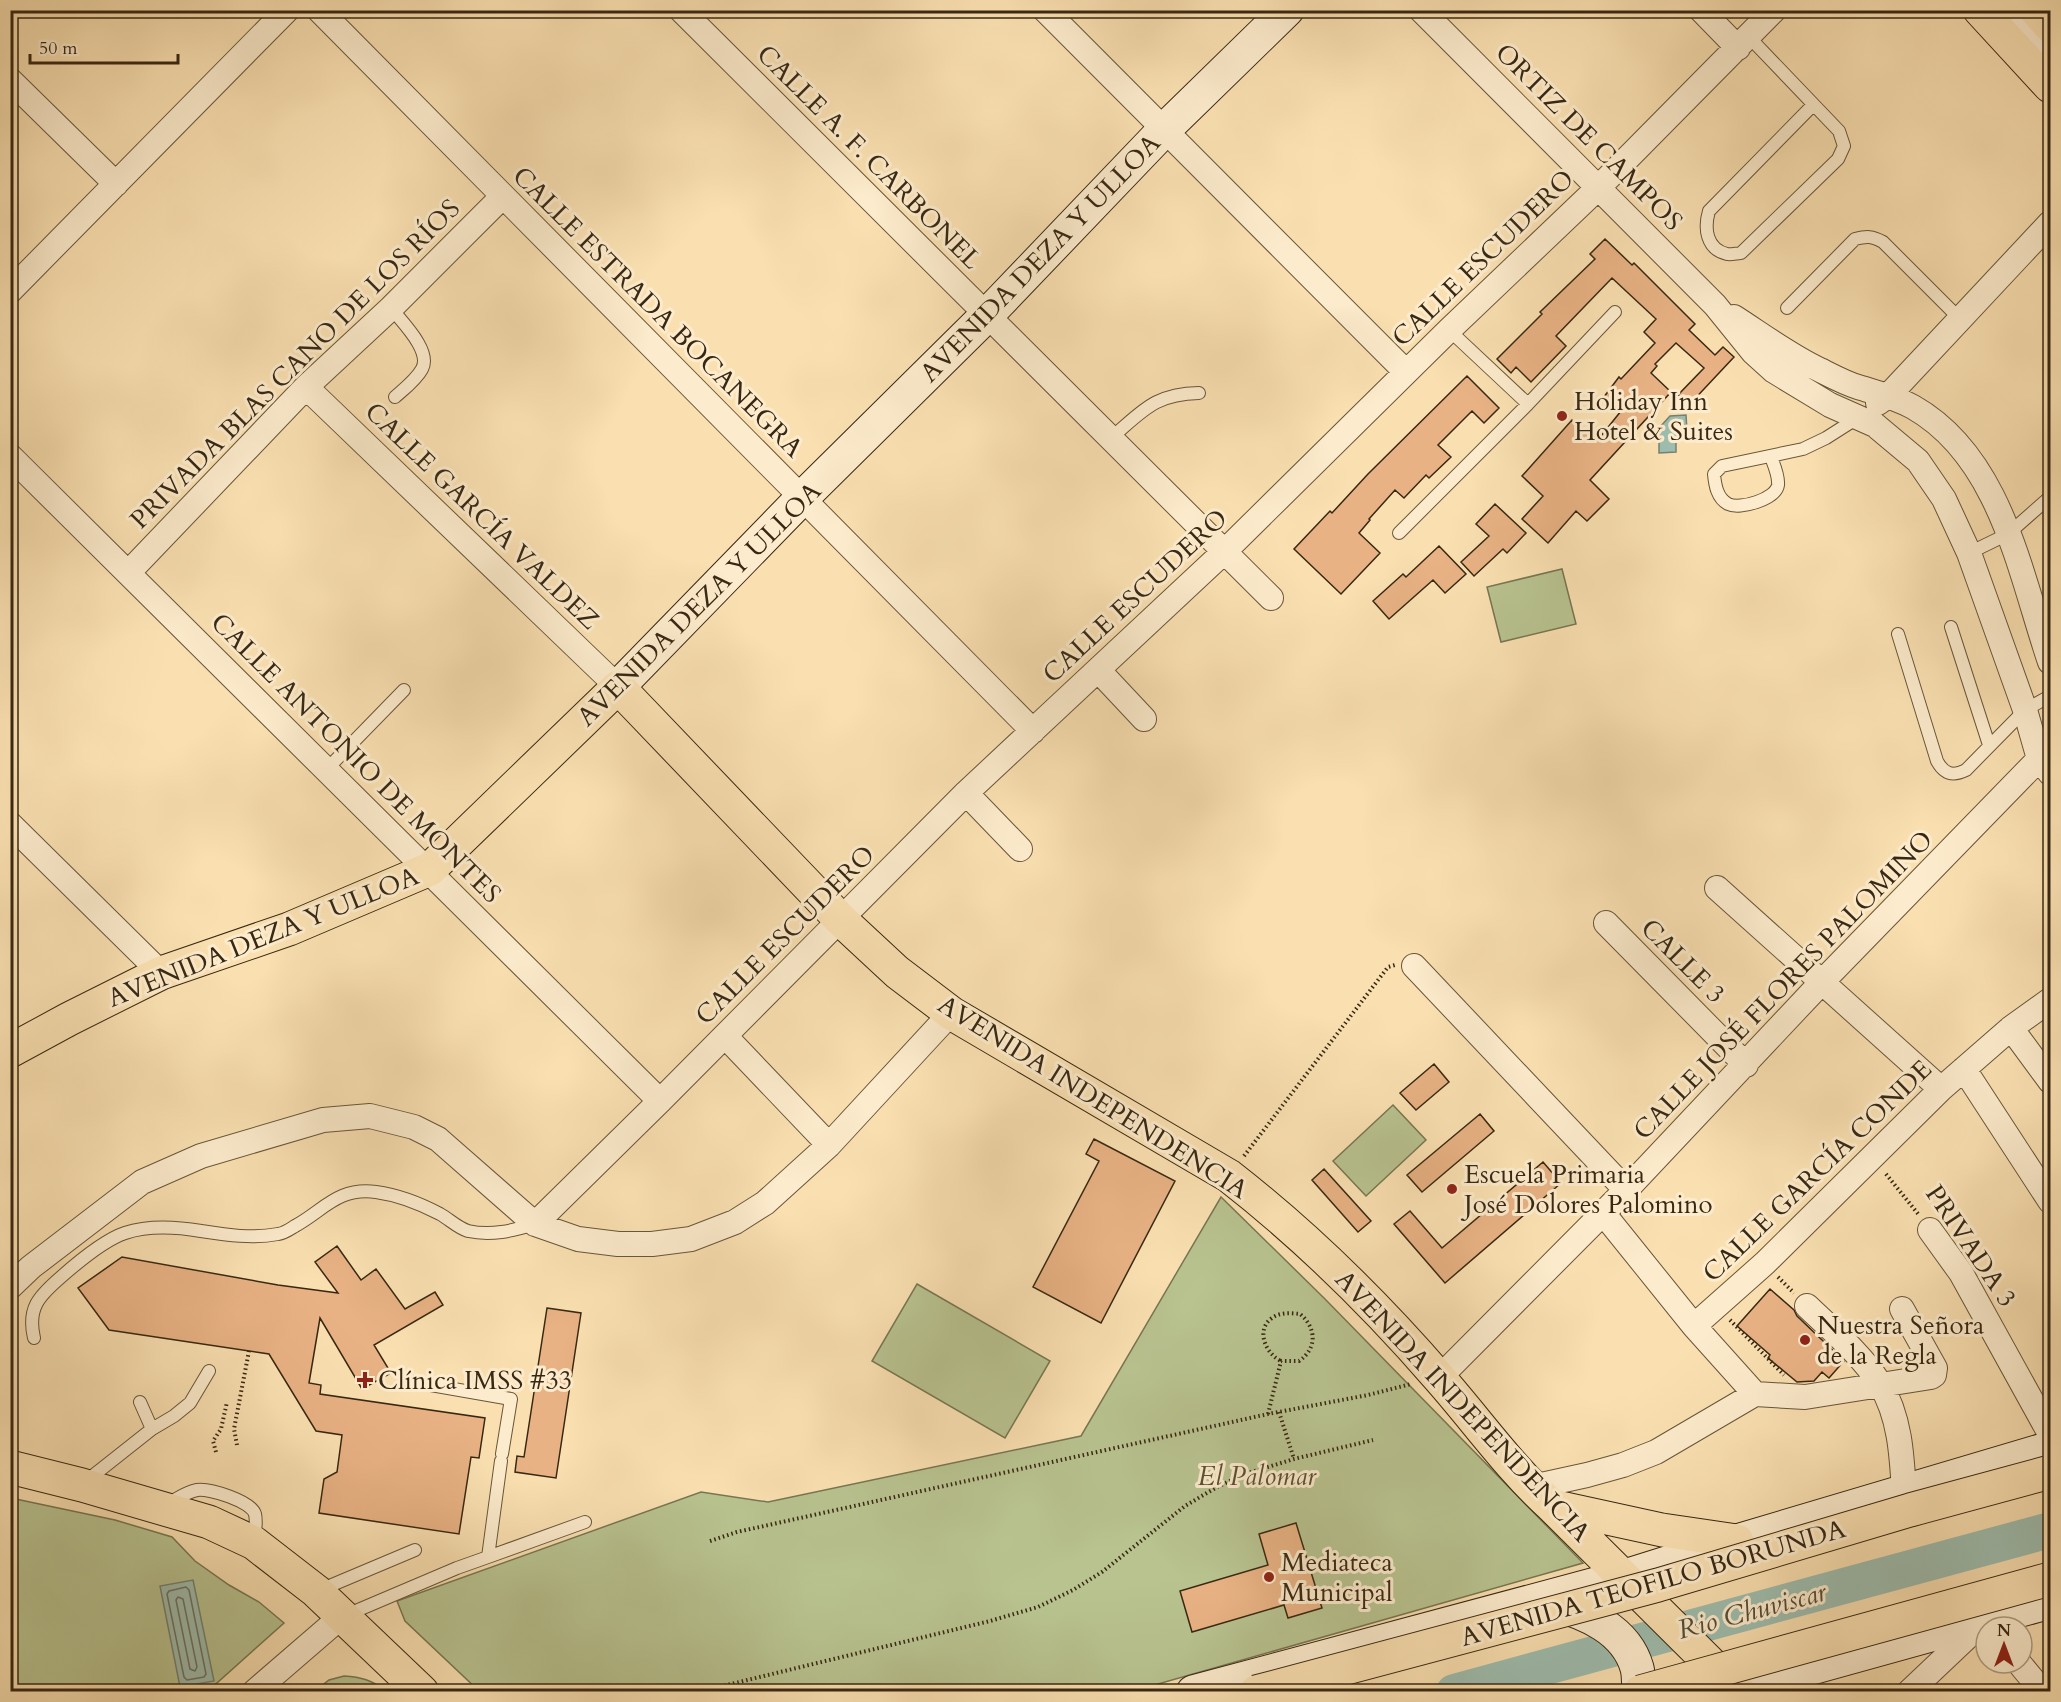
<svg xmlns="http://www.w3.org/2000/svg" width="2061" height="1702" font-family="Cardo,serif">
  <rect width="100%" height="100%" fill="#fae0b1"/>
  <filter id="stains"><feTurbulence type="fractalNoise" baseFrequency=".00333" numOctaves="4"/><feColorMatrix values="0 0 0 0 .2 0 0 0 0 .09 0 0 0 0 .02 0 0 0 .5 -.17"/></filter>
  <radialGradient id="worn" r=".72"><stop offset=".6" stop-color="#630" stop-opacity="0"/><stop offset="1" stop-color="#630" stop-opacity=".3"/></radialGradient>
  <path fill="#b8c390" stroke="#787652" stroke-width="1.5" d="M 1562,569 L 1576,624 L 1501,642 L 1487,587 Z
    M 1393,1105 L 1426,1140 L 1366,1196 L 1333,1161 Z
    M 1221,1197 L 1324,1298 L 1583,1563 L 1130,1692 L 479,1691 L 405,1621 L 397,1601 L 701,1492 L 768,1502 L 1081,1436 Z
    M 917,1284 L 1050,1361 L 1005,1438 L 872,1361 Z
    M 11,1498 L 115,1520 L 172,1537 L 195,1561 L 229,1585 L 259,1602 L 284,1623 L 208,1691 L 11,1692 Z
    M 344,1676 C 361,1677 372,1680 386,1691 L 315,1691 L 329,1680 Z"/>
  <path fill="#9ebdae" stroke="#758170" stroke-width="1.5" d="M 1686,415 L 1687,431 L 1676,443 L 1676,452 L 1659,453 L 1659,428 L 1670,416 Z
    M 193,1580 L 214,1681 L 180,1687 L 160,1586 Z"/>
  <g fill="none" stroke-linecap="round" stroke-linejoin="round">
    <path stroke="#6b7260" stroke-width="1.5" d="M 186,1587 L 189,1590 L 206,1674 L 204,1677 L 187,1680 L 184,1677 L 167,1594 L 169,1591 Z
      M 178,1597 L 183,1599 L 197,1667 L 195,1671 L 190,1669 L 176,1600 Z"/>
    <path stroke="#9ebdae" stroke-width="36" d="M 1454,1692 L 2050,1530"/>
  </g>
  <path fill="#e8b284" stroke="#382813" stroke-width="1.5" d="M 1605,239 L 1632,265 L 1634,263 L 1695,324 L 1689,330 L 1715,355 L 1723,347 L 1734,357 L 1689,405 L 1678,395 L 1704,368 L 1676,343 L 1655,364 L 1657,366 L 1651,373 L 1671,392 L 1590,480 L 1609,499 L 1587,521 L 1576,511 L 1548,543 L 1522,519 L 1543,496 L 1522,476 L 1572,420 L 1597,441 L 1621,411 L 1604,397 L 1619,377 L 1621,379 L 1655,343 L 1644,332 L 1656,319 L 1612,278 L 1556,336 L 1566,346 L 1531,382 L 1516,367 L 1511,373 L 1497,359 L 1542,314 L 1540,312 L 1595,259 L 1590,254 Z
    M 1467,376 L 1499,408 L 1484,423 L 1472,411 L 1438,445 L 1451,457 L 1429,478 L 1426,475 L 1404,498 L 1395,490 L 1369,519 L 1370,520 L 1359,533 L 1380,553 L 1341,594 L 1294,549 L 1330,511 L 1332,513 L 1368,474 Z
    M 1495,504 L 1526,533 L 1507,553 L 1503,549 L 1474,576 L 1461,562 L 1489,536 L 1476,524 Z
    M 1439,546 L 1466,574 L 1445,593 L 1433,580 L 1389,619 L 1373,601 L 1403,574 L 1406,577 Z
    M 1434,1064 L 1449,1082 L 1416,1110 L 1400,1093 Z
    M 1480,1114 L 1494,1131 L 1422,1192 L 1407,1175 Z
    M 1094,1139 L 1175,1181 L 1101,1323 L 1033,1287 L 1099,1161 L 1086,1154 Z
    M 1543,1162 L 1561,1183 L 1445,1283 L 1394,1224 L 1410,1211 L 1442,1248 Z
    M 1324,1169 L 1371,1221 L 1358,1232 L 1312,1180 Z
    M 337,1246 L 361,1280 L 376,1269 L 405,1309 L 435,1292 L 443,1305 L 374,1345 L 391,1373 L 362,1389 L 320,1318 L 309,1383 L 321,1385 L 320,1394 L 485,1418 L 479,1458 L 471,1457 L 459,1534 L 319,1513 L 324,1479 L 337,1472 L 342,1435 L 316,1431 L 269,1354 L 109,1330 L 78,1288 L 122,1257 L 278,1285 L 338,1293 L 315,1262 Z
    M 1770,1289 L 1794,1310 L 1797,1316 L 1844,1361 L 1829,1378 L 1822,1372 L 1814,1381 L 1797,1382 L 1768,1358 L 1770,1355 L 1737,1326 Z
    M 547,1308 L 581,1313 L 556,1478 L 515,1472 L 517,1456 L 524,1457 Z
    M 1296,1523 L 1322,1608 L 1288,1618 L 1284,1605 L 1192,1632 L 1180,1591 L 1268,1565 L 1259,1534 Z"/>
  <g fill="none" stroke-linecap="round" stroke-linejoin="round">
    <g stroke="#68563a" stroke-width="14">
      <path id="lane" d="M 2007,10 L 2050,57
        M 1749,37 L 1839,131 L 1844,146 L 1838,159 L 1741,253 C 1737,253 1731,255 1727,254 C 1706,249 1704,228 1709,211 L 1813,105
        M 391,308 C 402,322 432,351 422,369 C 416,380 404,389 395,397
        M 1787,308 L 1855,239 C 1867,236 1872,236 1883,242 L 1960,319
        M 1449,330 L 1528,404
        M 1111,438 C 1143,411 1154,394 1199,393
        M 1771,457 C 1774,465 1779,476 1778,485 C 1776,499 1740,510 1728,504 C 1717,498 1715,485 1714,474 L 1722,466 L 1803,449 L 1826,438 L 1859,417
        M 1399,533 L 1528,404 L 1615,312
        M 1969,553 L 2008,534 L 2050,497
        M 1951,627 L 1989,745
        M 1898,634 L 1937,761 C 1944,774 1952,777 1966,770 L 2025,710 L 2050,696
        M 326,770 L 404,690
        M 34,1338 C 27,1308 39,1296 61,1277 C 78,1262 104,1240 125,1233 C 149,1225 177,1227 201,1231 C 227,1235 253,1239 278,1234 C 285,1233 290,1229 295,1226 C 324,1210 338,1187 376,1192 C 398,1195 421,1204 440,1214 C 449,1219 458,1228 468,1231 C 491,1236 512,1231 535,1224
        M 408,1381 L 511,1399 L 502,1454
        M 140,1402 L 152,1429
        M 85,1482 L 152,1429 L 174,1416 L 190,1403 L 209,1371
        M 167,1504 C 177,1499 186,1492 197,1490 C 209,1488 251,1501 255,1514 C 257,1522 255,1533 254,1542
        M 488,1557 L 585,1522
        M 320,1590 L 415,1550
        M 344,1616 L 457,1568 L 488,1557 L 501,1461"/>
    </g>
    <g stroke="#68563a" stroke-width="26">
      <path id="street" d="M 319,10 L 1033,731
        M 681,10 L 1271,598
        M 1045,10 L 1406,372
        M 1421,10 L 1715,305 L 1753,352 L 1774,371 L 1830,405 L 1875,425 L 1918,461 L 1944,499 L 1969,553 L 2025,710 L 2039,759 L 2050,773
        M 1701,10 L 1738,48
        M 10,80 L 116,184
        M 10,291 L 287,10
        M 1734,317 C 1762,335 1790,356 1820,370 C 1832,376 1845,383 1858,387 C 1877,393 1895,397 1913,407 C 2001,457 2020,574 2050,662
        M 306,387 L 618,687
        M 1878,403 L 1889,395 L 2050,223
        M 10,456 C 227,671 445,885 660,1101
        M 128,573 L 306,387 L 391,308 L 503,196
        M 1099,671 L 1144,719
        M 966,793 L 1020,849
        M 10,824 L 161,973
        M 1717,888 L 1941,1089
        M 1606,923 L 1746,1065
        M 1414,966 L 1626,1190
        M 2011,1028 L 2050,1081
        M 725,1036 L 829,1145
        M 1964,1069 L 2050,1201
        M 1603,1213 L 1694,1326 L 1755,1394
        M 535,1224 L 660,1101 L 966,793 L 1225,551 L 1449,330 L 1599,187 L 1774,10
        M 1930,1230 L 1961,1273 L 2050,1434
        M 10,1287 L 31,1267 L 142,1182 L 201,1156 L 323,1120 L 370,1116 L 414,1127 L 438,1139 L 535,1224 L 578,1239 L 618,1244 L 652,1244 L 691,1239 L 735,1222 L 765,1203 L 829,1145 L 951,1013
        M 1807,1306 C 1832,1330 1862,1355 1880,1384 C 1900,1416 1902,1456 1904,1493
        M 1694,1326 L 1765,1263 L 1941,1089 L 2011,1028 L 2050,1000
        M 1439,1378 L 1626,1190 L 1821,983 L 2039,759
        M 1532,1487 L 1587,1475 L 1623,1465 L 1656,1452 L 1755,1394 L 1805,1397 L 1931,1377 L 1934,1375 L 1935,1368 L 1902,1309
        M 2019,1663 L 2043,1692
        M 254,1692 L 342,1616
        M 1909,1692 L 1984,1621"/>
    </g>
    <g stroke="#382813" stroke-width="35">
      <path id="secondary" d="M 618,687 L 802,498 L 987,315 L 1164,130 L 1287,10
        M 1551,1603 C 1586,1613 1626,1629 1637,1668 C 1639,1675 1638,1684 1639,1692
        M 1193,1692 L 1622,1577 L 1737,1541 L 2050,1448
        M 1725,1692 L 2050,1602"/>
    </g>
    <g stroke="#382813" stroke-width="35">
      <path id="primary" d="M 1980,10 L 2050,86
        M 2036,10 L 2050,26
        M 10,1051 L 69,1019 L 161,973 L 289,929 L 430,869 L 618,687 L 841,920 L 897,972 L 951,1013 L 1229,1176 C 1306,1236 1376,1305 1440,1379 C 1477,1421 1510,1468 1552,1506 L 1739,1692
        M 10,1467 L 82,1485 L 209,1522 L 254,1543 L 316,1591 L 422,1692
        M 1552,1506 L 1662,1530 L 1737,1541"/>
    </g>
    <path stroke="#382813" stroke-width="4" stroke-dasharray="1.5 3" stroke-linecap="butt" d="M 1244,1156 L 1388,967 L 1395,965
      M 1886,1174 L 1919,1215
      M 1778,1277 L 1794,1293
      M 1730,1320 L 1784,1375
      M 1279,1412 L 1294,1459
      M 1268,1414 L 1281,1361 L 1299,1361 C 1317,1349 1317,1328 1300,1314 C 1291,1313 1280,1312 1272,1318 C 1255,1330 1266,1354 1281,1361
      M 237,1445 L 234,1429 L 249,1351
      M 216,1452 L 213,1441 L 221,1429 L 227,1402
      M 710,1541 L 737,1532 L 1268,1414 L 1368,1395 L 1411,1384
      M 698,1692 L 990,1621 L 1038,1607 L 1073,1590 L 1102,1572 L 1185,1506 L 1217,1487 L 1245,1474 L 1294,1459 L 1373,1440"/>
    <use href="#lane" stroke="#fcebcc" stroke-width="12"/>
    <use href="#street" stroke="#fcebcc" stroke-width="24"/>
    <use href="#secondary" stroke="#fcebcc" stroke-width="33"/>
    <use href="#primary" stroke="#fae0b1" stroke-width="33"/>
    <g stroke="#382813" stroke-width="35" stroke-linecap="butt">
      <path id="primary-bridge" d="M 1256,1692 L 1658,1585 L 1910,1510 L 2050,1472
        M 1640,1692 L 2050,1579"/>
    </g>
    <use href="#primary-bridge" stroke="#fae0b1" stroke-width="33"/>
  </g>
  <g fill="#8f2418" stroke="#fcebcc" stroke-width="2">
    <circle cx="1562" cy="416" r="6"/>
    <circle cx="1452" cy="1189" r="6"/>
    <circle cx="1805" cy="1340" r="6"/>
    <path d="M362 1371h6v6h6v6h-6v6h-6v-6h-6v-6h6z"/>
    <circle cx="1269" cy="1577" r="6"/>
  </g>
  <g text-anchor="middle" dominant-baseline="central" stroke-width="6" stroke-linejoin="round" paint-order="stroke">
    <g font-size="26" fill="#382813" stroke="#fcebcc">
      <text transform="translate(1589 137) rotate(45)">ORTIZ DE CAMPOS</text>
      <text transform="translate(869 157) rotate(45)">CALLE A. F. CARBONEL</text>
      <text transform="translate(1040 258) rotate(-46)">AVENIDA DEZA Y ULLOA</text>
      <text transform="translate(1483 258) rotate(-44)">CALLE ESCUDERO</text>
      <text transform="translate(658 312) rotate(45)">CALLE ESTRADA BOCANEGRA</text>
      <text transform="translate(295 364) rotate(-45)">PRIVADA BLAS CANO DE LOS RÍOS</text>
      <text transform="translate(482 516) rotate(44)">CALLE GARCÍA VALDEZ</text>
      <text transform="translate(1135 596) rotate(-43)">CALLE ESCUDERO</text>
      <text transform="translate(699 604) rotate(-45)">AVENIDA DEZA Y ULLOA</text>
      <text transform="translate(356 758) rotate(45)">CALLE ANTONIO DE MONTES</text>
      <text transform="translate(785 935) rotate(-45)">CALLE ESCUDERO</text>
      <text transform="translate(263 937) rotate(-22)">AVENIDA DEZA Y ULLOA</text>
      <text transform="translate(1683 961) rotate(45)">CALLE 3</text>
      <text transform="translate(1783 985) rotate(-46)">CALLE JOSÉ FLORES PALOMINO</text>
      <text transform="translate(1093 1097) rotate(32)">AVENIDA INDEPENDENCIA</text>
      <text transform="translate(1817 1171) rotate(-44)">CALLE GARCÍA CONDE</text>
      <text transform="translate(1971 1246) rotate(56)">PRIVADA 3</text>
      <text transform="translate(1463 1406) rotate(47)">AVENIDA INDEPENDENCIA</text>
      <text transform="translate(1653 1583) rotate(-16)">AVENIDA TEOFILO BORUNDA</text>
    </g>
    <g font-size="26" fill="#382813" stroke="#fcebcc" text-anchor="start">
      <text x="1574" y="401">Holiday Inn<tspan x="1574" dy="30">Hotel &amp; Suites</tspan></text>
      <text x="1464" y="1174">Escuela Primaria<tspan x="1464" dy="30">José Dolores Palomino</tspan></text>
      <text x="1817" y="1325">Nuestra Señora<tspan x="1817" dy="30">de la Regla</tspan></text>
      <text x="378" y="1380">Clínica IMSS #33</text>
      <text x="1281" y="1562">Mediateca<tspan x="1281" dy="30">Municipal</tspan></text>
    </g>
    <g font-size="26" font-style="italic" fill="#584f32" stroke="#fcebcc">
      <text x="1257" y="1476">El Palomar</text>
    </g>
    <g font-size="27" font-style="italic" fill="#524d3a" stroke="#fcebcc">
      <text transform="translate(1752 1611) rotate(-15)">Rio Chuviscar</text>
    </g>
  </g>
  <rect width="2061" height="1702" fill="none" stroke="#fae0b1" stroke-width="36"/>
  <rect x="12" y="12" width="2037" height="1678" fill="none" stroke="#382813" stroke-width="3"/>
  <rect x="18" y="18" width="2025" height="1666" fill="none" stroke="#382813" stroke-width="1.5"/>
  <g transform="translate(2004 1645)"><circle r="28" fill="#fcebcc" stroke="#ae9d82" stroke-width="1.5"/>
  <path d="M0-4.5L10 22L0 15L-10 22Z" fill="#8f2418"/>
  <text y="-9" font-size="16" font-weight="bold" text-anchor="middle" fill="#382813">N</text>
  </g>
  <path d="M30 54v9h148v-9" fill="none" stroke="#382813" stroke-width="3"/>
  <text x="39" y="54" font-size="18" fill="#382813" stroke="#fcebcc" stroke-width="4.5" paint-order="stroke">50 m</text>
  <rect width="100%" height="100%" filter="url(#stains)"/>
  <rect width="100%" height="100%" fill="url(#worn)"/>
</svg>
